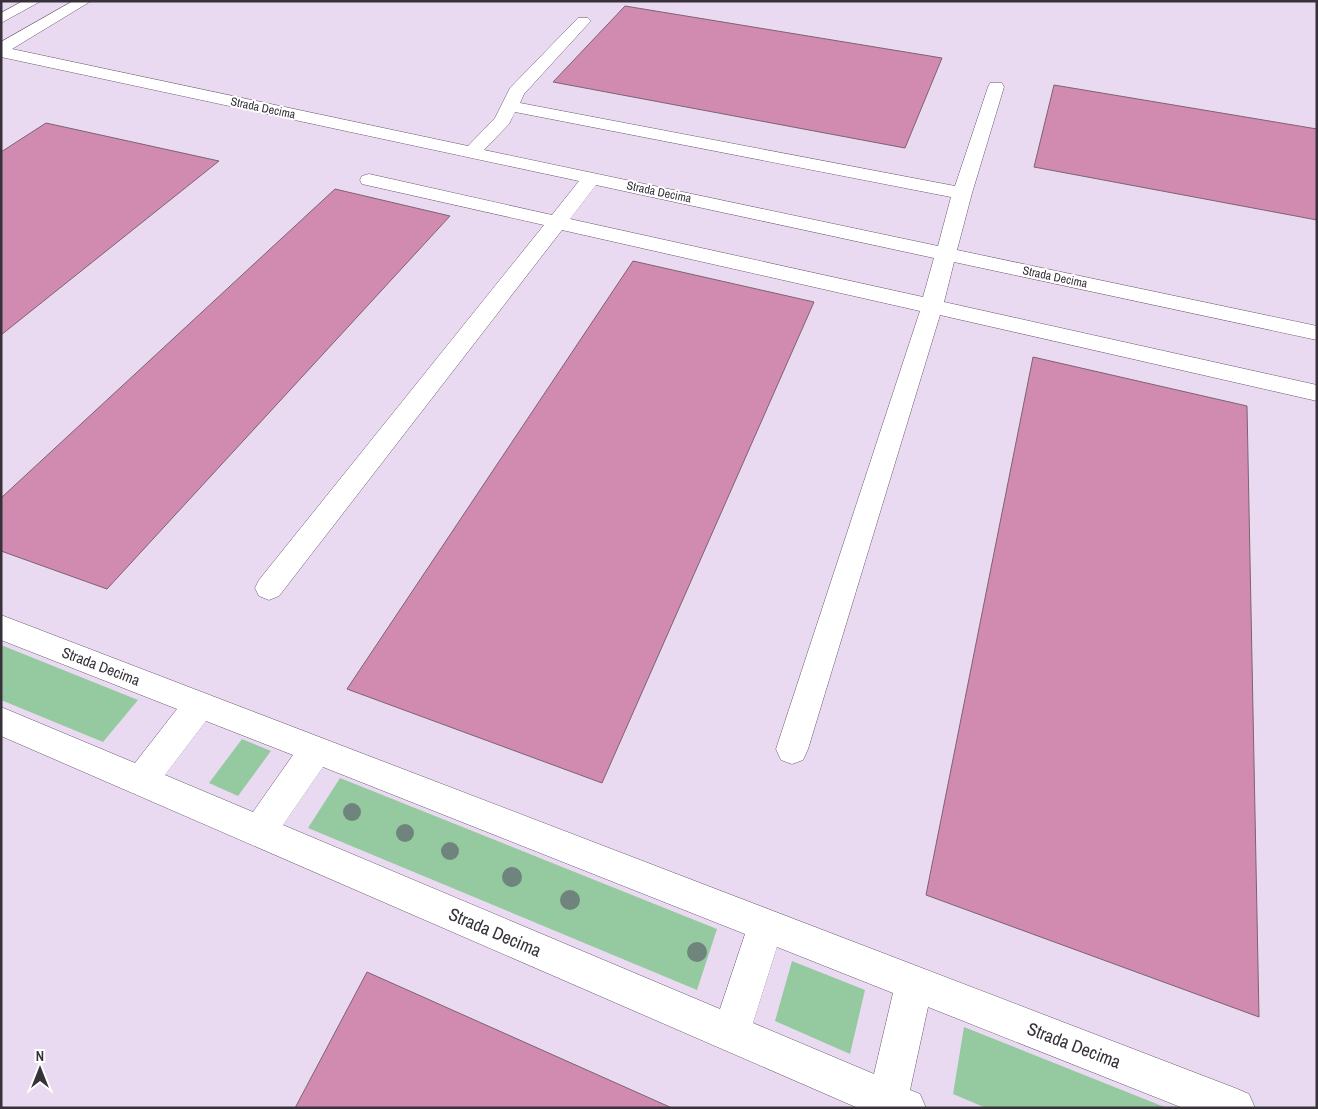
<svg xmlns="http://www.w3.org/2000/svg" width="1318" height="1109" font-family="'Archivo Narrow',sans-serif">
  <rect width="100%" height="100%" fill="#eadaf1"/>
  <path fill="#95caa1" d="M 1,645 L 138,700 L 103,742 L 1,700 Z
    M 242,739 L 271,751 L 238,796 L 209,783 Z
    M 340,778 L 717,929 L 697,990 L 308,828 Z
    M 792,961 L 865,990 L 850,1054 L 775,1021 Z
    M 964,1027 L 1167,1108 L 986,1108 L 953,1094 Z"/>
  <path fill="#d18bb1" stroke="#7b636f" d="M 625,6 L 942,58 L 905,148 L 553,82 Z
    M 1054,85 L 1317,129 L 1317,220 L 1034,167 Z
    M 46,123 L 219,161 L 1,335 L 1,152 Z
    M 335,189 L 450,216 L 107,589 L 1,551 L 1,498 Z
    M 633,261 L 814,302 L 602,783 L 347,689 Z
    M 1033,357 L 1247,406 L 1259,1017 L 926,895 Z
    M 367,972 L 672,1108 L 295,1108 Z"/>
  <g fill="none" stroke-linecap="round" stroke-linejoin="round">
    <g stroke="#685a6e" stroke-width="1">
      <path id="minor" d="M 23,1 L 41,1 L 1,23 L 1,13 Z
        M 73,1 L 91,1 L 12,49 L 468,146 L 495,118 L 510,88 L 578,18 L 588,18 L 591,21 L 588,24 L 524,94 L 520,103 L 955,186 L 988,87 L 990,83 L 1002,83 L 1004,87 L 972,193 L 957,250 L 1317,326 L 1317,340 L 954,262 L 944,302 L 1317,385 L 1317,401 L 940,315 L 808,749 L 803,760 L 792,764 L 781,760 L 776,749 L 920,311 L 562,230 L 279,596 L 269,600 L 259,596 L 255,588 L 259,580 L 544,225 L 362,184 L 360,180 L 362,176 L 369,174 L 552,215 L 579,181 L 1,57 L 1,42 ZM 515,112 L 951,197 L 938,246 L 484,150 L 509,124 ZM 596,185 L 934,258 L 923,297 L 570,219 Z
        M 1,615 L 1235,1088 L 1249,1094 L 1255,1108 L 1183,1108 L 928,1007 L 910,1090 L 920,1094 L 926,1108 L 858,1108 L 1,736 L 1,707 L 135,763 L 177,709 L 1,640 ZM 206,721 L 293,755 L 253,812 L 165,775 ZM 323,767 L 745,934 L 720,1009 L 283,825 ZM 777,947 L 893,993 L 874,1074 L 753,1023 Z"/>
    </g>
    <use href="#minor" fill="#fff" fill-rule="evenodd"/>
  </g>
  <g fill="#6f847c">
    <circle cx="352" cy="812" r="9"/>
    <circle cx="405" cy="833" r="9"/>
    <circle cx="450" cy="851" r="9"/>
    <circle cx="512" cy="877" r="10"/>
    <circle cx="570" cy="900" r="10"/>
    <circle cx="697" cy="952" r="10"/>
  </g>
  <g text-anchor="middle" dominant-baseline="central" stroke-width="4" stroke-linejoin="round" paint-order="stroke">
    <g font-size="12" fill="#37313a" stroke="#fff">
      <text transform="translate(263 108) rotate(12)">Strada Decima</text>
      <text transform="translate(659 192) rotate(12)">Strada Decima</text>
      <text transform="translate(1055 277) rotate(12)">Strada Decima</text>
    </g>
    <g font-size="15" fill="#37313a" stroke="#fff">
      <text transform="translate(101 666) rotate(21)">Strada Decima</text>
    </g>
    <g font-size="18" fill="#37313a" stroke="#fff">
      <text transform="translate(495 932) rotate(23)">Strada Decima</text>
      <text transform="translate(1074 1045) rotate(21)">Strada Decima</text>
    </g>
  </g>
  <rect width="1318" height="1109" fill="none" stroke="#37313a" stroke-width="5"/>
  <g transform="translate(40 1069)" stroke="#ffffff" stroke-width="4" paint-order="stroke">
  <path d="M0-4L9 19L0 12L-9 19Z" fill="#37313a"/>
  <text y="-8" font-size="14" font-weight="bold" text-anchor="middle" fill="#37313a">N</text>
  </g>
</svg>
